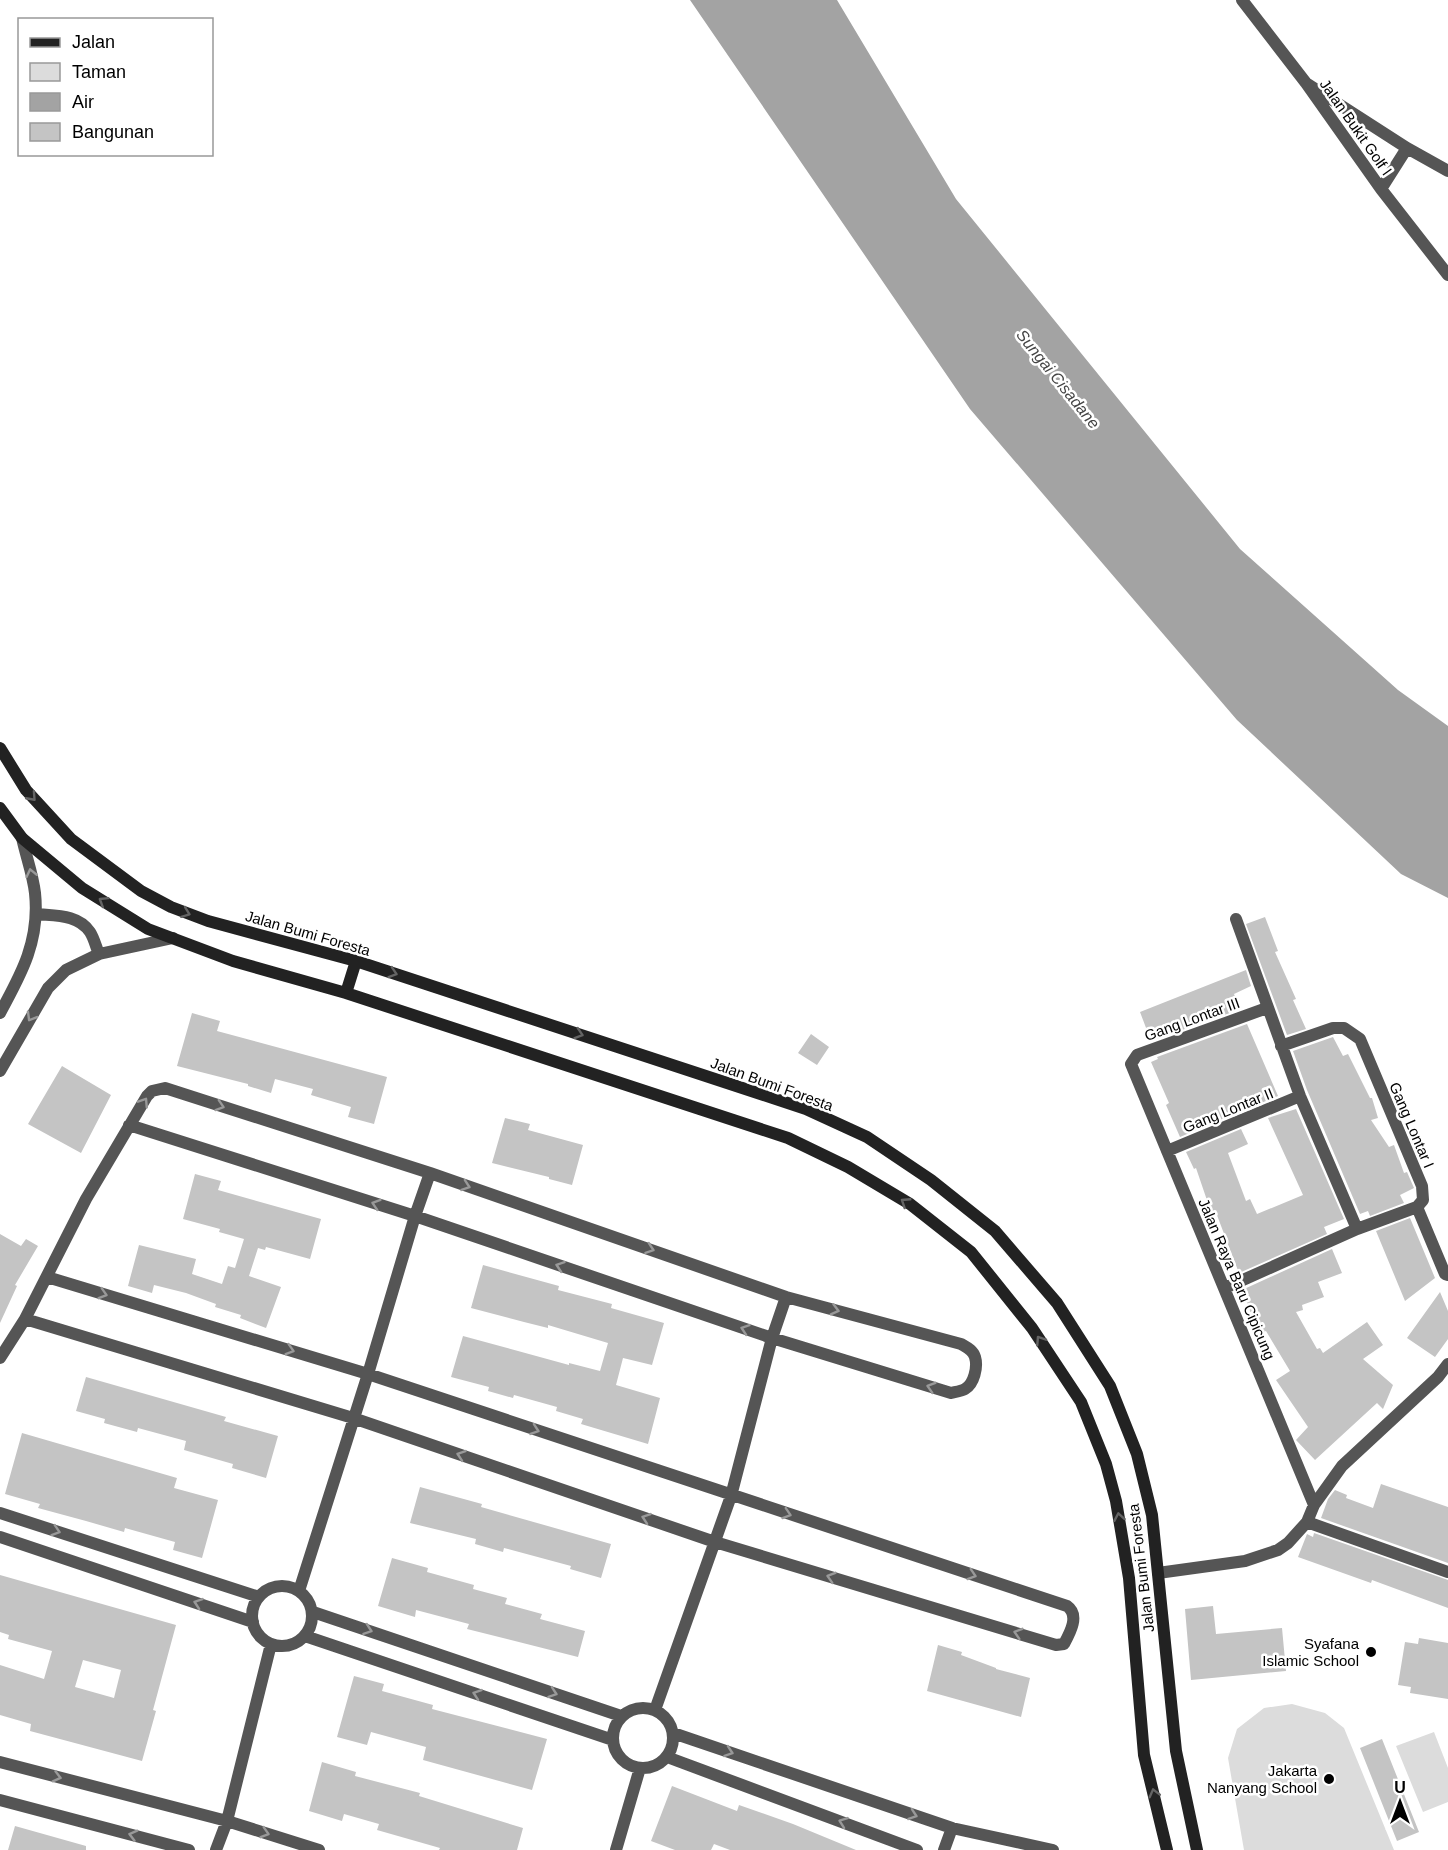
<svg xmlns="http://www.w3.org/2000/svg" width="1448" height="1850" font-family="Arial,sans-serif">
  <rect width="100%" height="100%" fill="#fff"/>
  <path fill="#dcdcdc" d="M 1292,1704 L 1325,1713 L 1344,1728 L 1394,1850 L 1244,1850 L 1228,1758 L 1237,1729 L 1264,1708 Z
    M 1434,1732 L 1448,1768 L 1448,1802 L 1423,1812 L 1396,1746 Z"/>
  <path fill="#a3a3a3" d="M 690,0 L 837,0 L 956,199 L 1240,549 L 1398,690 L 1448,726 L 1448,898 L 1401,874 L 1237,720 L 970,409 Z"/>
  <path fill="#c4c4c4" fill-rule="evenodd" d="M 1265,917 L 1278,951 L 1275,952 L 1296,999 L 1293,1000 L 1306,1029 L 1287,1035 L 1246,924 Z
    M 1246,970 L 1251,986 L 1234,994 L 1241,1009 L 1151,1041 L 1140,1012 Z
    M 192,1013 L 220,1021 L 217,1031 L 387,1077 L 374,1124 L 348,1117 L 351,1107 L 311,1095 L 313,1089 L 275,1079 L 271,1093 L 248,1086 L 248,1084 L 177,1066 Z
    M 1247,1024 L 1278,1096 L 1261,1103 L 1259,1098 L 1232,1110 L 1234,1114 L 1180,1137 L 1166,1105 L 1169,1103 L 1151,1062 L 1158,1059 L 1157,1057 Z
    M 811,1034 L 829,1047 L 817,1065 L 798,1053 Z
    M 1333,1037 L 1343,1056 L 1348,1054 L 1370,1098 L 1372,1098 L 1378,1118 L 1371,1120 L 1389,1147 L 1394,1145 L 1404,1173 L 1407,1172 L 1414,1188 L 1400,1195 L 1404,1203 L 1370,1216 L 1368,1211 L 1360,1214 L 1307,1090 L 1293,1051 Z
    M 62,1066 L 111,1095 L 81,1153 L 28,1124 Z
    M 1296,1109 L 1344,1219 L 1324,1227 L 1327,1234 L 1239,1273 L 1215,1210 L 1211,1212 L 1196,1168 L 1194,1169 L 1186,1152 L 1241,1129 L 1248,1144 L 1228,1153 L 1246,1201 L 1250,1199 L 1257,1214 L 1303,1195 L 1268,1118 Z
    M 505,1118 L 530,1124 L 528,1130 L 583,1145 L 572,1185 L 549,1179 L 549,1177 L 492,1163 Z
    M 195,1174 L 221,1181 L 218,1190 L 321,1219 L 310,1259 L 266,1247 L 265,1250 L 258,1248 L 249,1276 L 281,1287 L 266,1328 L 240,1318 L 241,1315 L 215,1307 L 216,1304 L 186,1293 L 154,1285 L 152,1293 L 128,1286 L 139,1245 L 196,1259 L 192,1274 L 222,1284 L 228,1266 L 235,1268 L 244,1239 L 219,1232 L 220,1229 L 183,1219 Z
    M 1410,1218 L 1435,1278 L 1405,1301 L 1376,1231 Z
    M 0,1234 L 21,1246 L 26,1239 L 38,1246 L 15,1285 L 17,1286 L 0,1323 Z
    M 1332,1249 L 1342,1273 L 1318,1282 L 1324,1297 L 1302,1305 L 1303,1310 L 1296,1312 L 1317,1349 L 1320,1348 L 1323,1353 L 1367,1322 L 1383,1345 L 1363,1359 L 1393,1385 L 1383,1409 L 1377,1403 L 1315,1460 L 1296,1440 L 1308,1427 L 1276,1380 L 1290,1371 L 1266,1331 L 1256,1335 L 1249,1318 L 1252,1316 L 1242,1290 Z
    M 483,1265 L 559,1286 L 558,1290 L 612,1304 L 611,1308 L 664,1323 L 652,1365 L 623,1358 L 616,1385 L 660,1398 L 648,1444 L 581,1424 L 583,1419 L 556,1411 L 557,1407 L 514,1395 L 513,1398 L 488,1391 L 489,1387 L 451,1377 L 463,1336 L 569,1365 L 569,1363 L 600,1371 L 608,1343 L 548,1325 L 548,1328 L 524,1322 L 471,1308 Z
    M 1440,1292 L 1448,1311 L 1448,1339 L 1435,1357 L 1407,1338 Z
    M 86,1377 L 226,1417 L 224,1421 L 278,1436 L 266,1478 L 232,1468 L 233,1464 L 184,1450 L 186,1441 L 138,1428 L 137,1432 L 104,1423 L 105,1419 L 76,1411 Z
    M 22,1433 L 177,1478 L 174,1488 L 218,1500 L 202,1558 L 173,1550 L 175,1542 L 125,1528 L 124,1532 L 86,1521 L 38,1508 L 40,1504 L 5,1494 Z
    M 1381,1484 L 1448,1507 L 1448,1563 L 1321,1518 L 1328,1499 L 1335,1490 L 1347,1495 L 1346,1498 L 1373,1508 Z
    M 420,1487 L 482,1504 L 481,1507 L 611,1544 L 601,1578 L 570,1569 L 571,1566 L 504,1548 L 503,1552 L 475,1544 L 476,1539 L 410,1523 Z
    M 1314,1533 L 1448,1580 L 1448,1608 L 1372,1580 L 1371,1583 L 1298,1557 L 1307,1534 L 1313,1537 Z
    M 392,1558 L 428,1568 L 427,1572 L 474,1585 L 473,1589 L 507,1598 L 505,1604 L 542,1614 L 540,1619 L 585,1631 L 578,1657 L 467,1629 L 469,1624 L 416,1610 L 415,1617 L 378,1606 Z
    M 0,1575 L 176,1625 L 153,1710 L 156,1711 L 142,1761 L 30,1731 L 31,1724 L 0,1715 L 0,1665 L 44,1679 L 52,1651 L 8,1639 L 9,1635 L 0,1632 ZM 83,1660 L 121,1670 L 114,1698 L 75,1687 Z
    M 1213,1606 L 1216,1634 L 1282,1628 L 1286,1671 L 1191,1680 L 1185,1609 Z
    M 1419,1638 L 1448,1643 L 1448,1699 L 1410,1693 L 1411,1687 L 1398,1685 L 1405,1642 L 1418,1644 Z
    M 938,1645 L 962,1652 L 961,1655 L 996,1668 L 996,1669 L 1030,1678 L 1021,1717 L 927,1691 Z
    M 354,1676 L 384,1684 L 382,1691 L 433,1705 L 432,1709 L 547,1739 L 532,1790 L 423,1760 L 426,1747 L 371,1732 L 367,1745 L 337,1737 Z
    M 1382,1739 L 1419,1832 L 1397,1841 L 1360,1748 Z
    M 322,1762 L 356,1772 L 355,1776 L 420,1793 L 419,1796 L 523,1828 L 517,1850 L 439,1850 L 440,1848 L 377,1830 L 379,1824 L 344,1814 L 342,1821 L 309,1811 Z
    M 672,1786 L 737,1811 L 739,1805 L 793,1824 L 856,1850 L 730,1850 L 714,1844 L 711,1850 L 675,1850 L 651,1841 Z
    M 15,1826 L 86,1846 L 86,1850 L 8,1850 Z"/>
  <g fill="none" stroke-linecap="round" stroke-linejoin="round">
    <path stroke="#555" stroke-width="12" d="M 1242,0 L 1306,83
      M 1448,171 L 1407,148 L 1306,83 L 1381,189 L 1448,275
      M 1381,189 L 1407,148
      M 1236,919 L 1300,1096 L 1357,1229
      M 1267,1008 L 1137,1055 L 1131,1064 L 1314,1505
      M 1167,1151 L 1300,1096
      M 1417,1207 L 1445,1274 L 1448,1275
      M 1225,1288 L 1357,1229 L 1417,1207 L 1423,1200 L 1422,1186 L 1360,1039 L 1344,1028 L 1333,1028 L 1281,1046
      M 25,1319 L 353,1418 L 715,1542 L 1056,1645 L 1064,1644 C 1070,1633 1080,1615 1067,1606 L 368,1374 L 47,1277
      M 0,1358 L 25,1319 L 86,1199 L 147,1096 L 152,1091 L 165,1088 L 430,1173 L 786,1297 L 961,1344 C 966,1347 973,1350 975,1357 C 978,1367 974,1384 965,1389 C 962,1391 955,1392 951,1393 L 772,1338 L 415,1216 L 129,1125
      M 0,1513 L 259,1597
      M 1307,1522 L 1448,1572
      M 0,1537 L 253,1622
      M 1158,1573 L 1245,1561 L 1278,1550 L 1288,1543 L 1307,1522 L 1314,1505 L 1342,1466 L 1438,1377 L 1448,1364
      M252 1616a30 30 0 1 1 60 0a30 30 0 1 1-60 0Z
      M 299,1591 L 368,1374 L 415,1216 L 430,1173
      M 313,1612 L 621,1716
      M 305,1636 L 613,1740
      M613 1738a30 30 0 1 1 60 0a30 30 0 1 1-60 0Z
      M 655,1710 L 731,1496 L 772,1338 L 786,1297
      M 673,1733 L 952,1828 L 1053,1850
      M 667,1757 L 917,1850
      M 0,1762 L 227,1821 L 319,1850
      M 0,1800 L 189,1850
      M 216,1850 L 227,1821 L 271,1644
      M 616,1850 L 640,1768
      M 944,1850 L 952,1828"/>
    <path stroke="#555" stroke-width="12" d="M 36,914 C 55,916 78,914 90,932 C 94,938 96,947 99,954
      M 0,1013 C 22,973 40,940 35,893 C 33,875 26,856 22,838
      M 0,1071 L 48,988 L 66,970 L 99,954 L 173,938"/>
    <path stroke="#222" stroke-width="12" d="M 0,748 L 26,790 L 71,839 L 141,891 L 171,907 L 208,921 L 356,961 L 806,1109 L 867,1137 L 931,1180 L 995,1231 L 1057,1303 L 1110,1386 L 1137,1454 L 1152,1515 L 1176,1751 L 1197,1850
      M 0,808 L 22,838 L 82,888 L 148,929 L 233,961 L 346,993 L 788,1138 L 848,1167 L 910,1204 L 971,1252 L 1032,1328 L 1081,1402 L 1106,1464 L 1116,1501 L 1129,1578 L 1144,1755 L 1167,1850
      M 346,993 L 356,961"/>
  </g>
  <defs><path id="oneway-chevron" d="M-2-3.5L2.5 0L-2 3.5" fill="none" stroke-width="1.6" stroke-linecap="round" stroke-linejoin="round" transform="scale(1.5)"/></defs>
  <g stroke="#646464">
    <use href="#oneway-chevron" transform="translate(32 797) rotate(48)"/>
    <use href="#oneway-chevron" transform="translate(103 901) rotate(-148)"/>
    <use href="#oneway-chevron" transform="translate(186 913) rotate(21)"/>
    <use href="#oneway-chevron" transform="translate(393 973) rotate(18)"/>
    <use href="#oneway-chevron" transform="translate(579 1034) rotate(18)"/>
    <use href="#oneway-chevron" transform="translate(905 1202) rotate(-147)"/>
    <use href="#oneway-chevron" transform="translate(1040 1340) rotate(-123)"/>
    <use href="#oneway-chevron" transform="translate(1119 1517) rotate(-100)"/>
    <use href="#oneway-chevron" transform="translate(1154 1793) rotate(-104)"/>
  </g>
  <g stroke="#999">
    <use href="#oneway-chevron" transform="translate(31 873) rotate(-103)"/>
    <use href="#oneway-chevron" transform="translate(31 1017) rotate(120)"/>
    <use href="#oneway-chevron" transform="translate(144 1102) rotate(-57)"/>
    <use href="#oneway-chevron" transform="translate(220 1106) rotate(18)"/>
    <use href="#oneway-chevron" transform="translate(466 1186) rotate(19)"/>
    <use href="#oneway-chevron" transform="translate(376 1204) rotate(-162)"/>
    <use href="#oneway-chevron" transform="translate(650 1249) rotate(19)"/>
    <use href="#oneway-chevron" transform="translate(560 1266) rotate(-161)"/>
    <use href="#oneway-chevron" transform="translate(103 1294) rotate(17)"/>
    <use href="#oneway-chevron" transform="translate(835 1310) rotate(15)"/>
    <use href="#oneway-chevron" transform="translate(745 1329) rotate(-161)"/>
    <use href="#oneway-chevron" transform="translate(290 1350) rotate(17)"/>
    <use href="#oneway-chevron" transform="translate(931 1387) rotate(-163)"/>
    <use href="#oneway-chevron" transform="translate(535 1430) rotate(19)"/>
    <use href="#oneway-chevron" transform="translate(461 1455) rotate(-161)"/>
    <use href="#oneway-chevron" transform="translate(787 1514) rotate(18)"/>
    <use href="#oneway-chevron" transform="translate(646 1518) rotate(-161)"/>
    <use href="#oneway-chevron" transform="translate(56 1531) rotate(18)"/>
    <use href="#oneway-chevron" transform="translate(972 1575) rotate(18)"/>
    <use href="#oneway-chevron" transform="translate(831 1577) rotate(-163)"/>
    <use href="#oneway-chevron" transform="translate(198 1603) rotate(-161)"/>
    <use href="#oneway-chevron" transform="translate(368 1630) rotate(19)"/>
    <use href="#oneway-chevron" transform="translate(1018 1633) rotate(-163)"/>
    <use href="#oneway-chevron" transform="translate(553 1693) rotate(19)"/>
    <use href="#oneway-chevron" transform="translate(477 1694) rotate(-161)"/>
    <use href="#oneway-chevron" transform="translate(729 1752) rotate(19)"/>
    <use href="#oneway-chevron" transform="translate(57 1777) rotate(15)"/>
    <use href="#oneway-chevron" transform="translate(913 1815) rotate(19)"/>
    <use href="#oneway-chevron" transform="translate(843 1822) rotate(-160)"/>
    <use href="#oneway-chevron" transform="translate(265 1833) rotate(17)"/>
    <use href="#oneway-chevron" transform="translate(133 1835) rotate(-165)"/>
  </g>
  <g fill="#000" stroke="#fff" stroke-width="2">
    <circle cx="1371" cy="1652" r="6"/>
    <circle cx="1329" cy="1779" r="6"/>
  </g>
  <g text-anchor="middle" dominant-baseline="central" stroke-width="5" stroke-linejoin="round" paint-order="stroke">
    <g font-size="15" fill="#000" stroke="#fff">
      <text transform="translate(1356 127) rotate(55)">Jalan Bukit Golf I</text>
      <text transform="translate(308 933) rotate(16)">Jalan Bumi Foresta</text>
      <text transform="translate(1192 1019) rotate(-20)">Gang Lontar III</text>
      <text transform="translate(772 1084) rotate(20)">Jalan Bumi Foresta</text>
      <text transform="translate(1228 1110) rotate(-22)">Gang Lontar II</text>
      <text transform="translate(1412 1125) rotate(67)">Gang Lontar I</text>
      <text transform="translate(1237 1279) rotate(67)">Jalan Raya Baru Cipicung</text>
      <text transform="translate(1141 1568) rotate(-97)">Jalan Bumi Foresta</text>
    </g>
    <g font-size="15" fill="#000" stroke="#fff" text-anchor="end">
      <text x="1359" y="1643">Syafana<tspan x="1359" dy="17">Islamic School</tspan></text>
      <text x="1317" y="1770">Jakarta<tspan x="1317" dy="17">Nanyang School</tspan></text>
    </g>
    <g font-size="16" font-style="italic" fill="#444" stroke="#fff">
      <text transform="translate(1058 379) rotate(51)">Sungai Cisadane</text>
    </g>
  </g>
  <rect x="18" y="18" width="195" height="138" fill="#ffffff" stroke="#999999" stroke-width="1.5"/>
  <rect x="30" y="38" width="30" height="9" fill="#222222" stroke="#999999" stroke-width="1.5"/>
  <text x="72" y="48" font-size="18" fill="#000000">Jalan</text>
  <rect x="30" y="63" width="30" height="18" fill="#dcdcdc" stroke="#999999" stroke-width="1.5"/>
  <text x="72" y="78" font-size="18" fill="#000000">Taman</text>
  <rect x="30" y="93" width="30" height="18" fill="#a3a3a3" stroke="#999999" stroke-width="1.5"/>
  <text x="72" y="108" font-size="18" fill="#000000">Air</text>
  <rect x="30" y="123" width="30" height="18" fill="#c4c4c4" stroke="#999999" stroke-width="1.5"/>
  <text x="72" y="138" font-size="18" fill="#000000">Bangunan</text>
  <g transform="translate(1400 1802)" stroke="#ffffff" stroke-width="4.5" paint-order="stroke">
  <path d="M0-4.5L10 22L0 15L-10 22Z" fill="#000000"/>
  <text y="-9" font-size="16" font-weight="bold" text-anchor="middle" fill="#000000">U</text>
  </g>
</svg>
